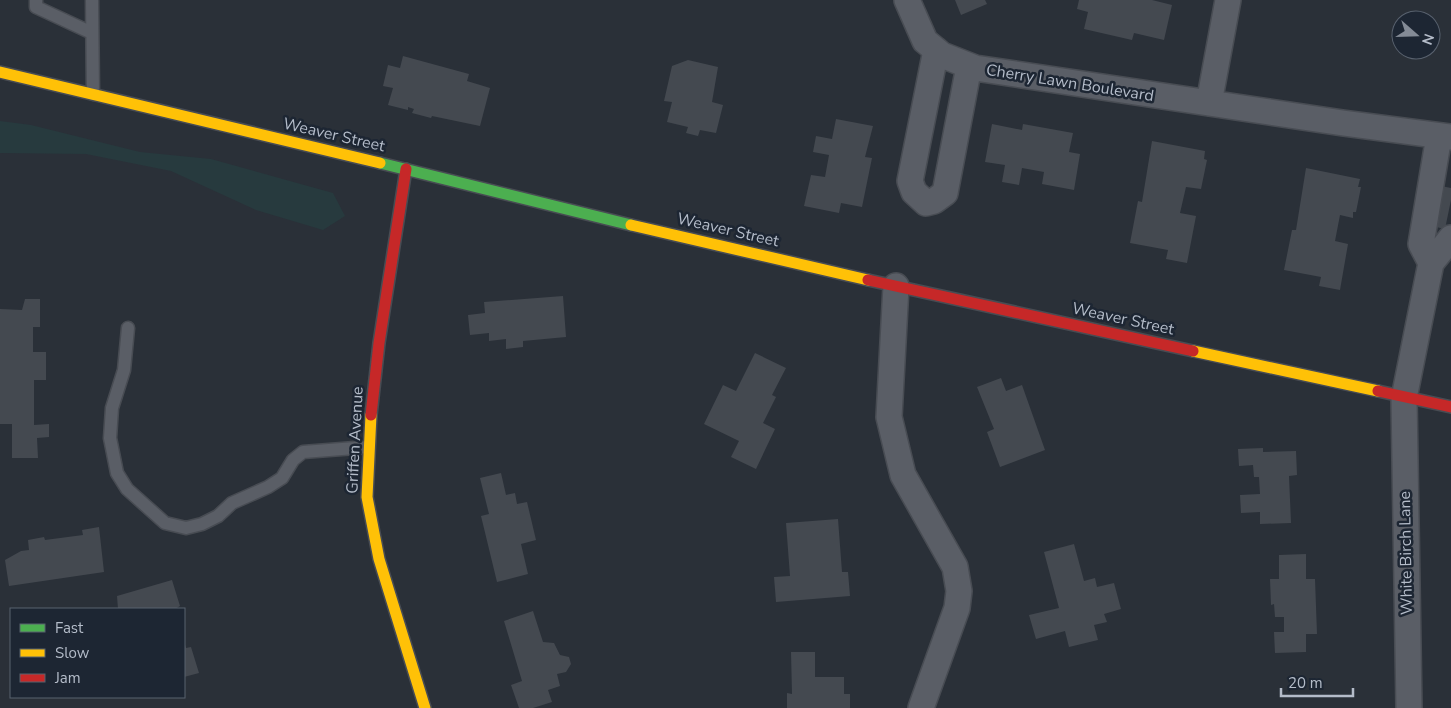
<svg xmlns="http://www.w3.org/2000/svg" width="1451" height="708" font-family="'Nunito Sans',sans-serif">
  <rect width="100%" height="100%" fill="#2a3038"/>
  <path fill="#273a3e" d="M 0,121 L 31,125 L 140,152 L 211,159 L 333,193 L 345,216 L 323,230 L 256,210 L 171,171 L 86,154 L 0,153 Z"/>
  <path fill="#444950" d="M 955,0 L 985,0 L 987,4 L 961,15 Z
    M 1079,0 L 1152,0 L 1172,5 L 1164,40 L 1134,33 L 1132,40 L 1084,29 L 1088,12 L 1077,9 Z
    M 403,56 L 469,74 L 467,81 L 490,88 L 480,126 L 432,116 L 431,118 L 412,113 L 414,109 L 408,107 L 408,110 L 388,105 L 393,88 L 383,86 L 388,65 L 400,68 Z
    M 688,60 L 718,67 L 712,102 L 723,105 L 716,133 L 700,130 L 698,136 L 686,133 L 688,127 L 667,122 L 672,102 L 664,101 L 672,66 Z
    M 836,119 L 873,126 L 865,157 L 872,158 L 862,207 L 841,203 L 839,213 L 804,206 L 811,175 L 825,177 L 829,155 L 813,152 L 816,136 L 832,139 Z
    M 992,124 L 1022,130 L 1023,124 L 1073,133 L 1069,152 L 1080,154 L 1074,190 L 1042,184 L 1044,172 L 1022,168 L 1019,185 L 1002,182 L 1005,165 L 985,162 Z
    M 1152,141 L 1205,151 L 1204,159 L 1207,160 L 1201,189 L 1186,187 L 1180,213 L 1196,216 L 1187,263 L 1166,259 L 1168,250 L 1130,243 L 1138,201 L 1142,202 Z
    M 1306,168 L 1360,179 L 1358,187 L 1361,187 L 1356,212 L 1353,212 L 1353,218 L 1340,215 L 1335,241 L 1348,244 L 1340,290 L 1319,286 L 1321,277 L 1284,270 L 1292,230 L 1296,230 Z
    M 1436,185 L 1451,188 L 1451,200 L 1445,229 L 1427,225 Z
    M 563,296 L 566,337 L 523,341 L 523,347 L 506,349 L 506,339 L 489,341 L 489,333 L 470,335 L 468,315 L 485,313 L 484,302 Z
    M 25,299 L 40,299 L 40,327 L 33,327 L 33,352 L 46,352 L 46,380 L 34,380 L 34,425 L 49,424 L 49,437 L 37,438 L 38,458 L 12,458 L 12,424 L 0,424 L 0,309 L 22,310 Z
    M 755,353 L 786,368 L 772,395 L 776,397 L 763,423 L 775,429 L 756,469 L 731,457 L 739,441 L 704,424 L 723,385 L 736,391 Z
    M 1001,378 L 1006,391 L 1022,385 L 1045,450 L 1000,467 L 987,432 L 994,429 L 977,387 Z
    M 1263,448 L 1263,452 L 1296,451 L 1297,475 L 1289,476 L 1291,523 L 1260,524 L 1260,512 L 1241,513 L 1240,495 L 1260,494 L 1259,477 L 1254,477 L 1253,465 L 1239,466 L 1238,449 Z
    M 501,473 L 506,495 L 515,493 L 517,504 L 527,502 L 536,540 L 521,544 L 528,574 L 497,582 L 481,516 L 489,514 L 480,478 Z
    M 838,519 L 842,572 L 848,572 L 850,596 L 776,602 L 774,577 L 790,576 L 786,523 Z
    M 99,527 L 104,572 L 9,586 L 5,560 L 21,551 L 29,550 L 28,540 L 44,537 L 45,540 L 83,535 L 82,530 Z
    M 1074,544 L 1084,581 L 1095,578 L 1097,587 L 1114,583 L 1121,609 L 1104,614 L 1107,622 L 1094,625 L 1098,640 L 1069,647 L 1065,631 L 1036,639 L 1029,615 L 1059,608 L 1044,552 Z
    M 1306,554 L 1306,579 L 1315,579 L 1317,634 L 1306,634 L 1306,652 L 1275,653 L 1274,632 L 1284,632 L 1284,617 L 1275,617 L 1274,604 L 1271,605 L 1270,579 L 1279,579 L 1279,555 Z
    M 172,580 L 180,606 L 175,609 L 118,609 L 117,596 Z
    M 533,611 L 543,642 L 554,643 L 560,655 L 569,657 L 571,664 L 566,672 L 557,674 L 560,686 L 548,690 L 552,702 L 533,708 L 519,708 L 511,685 L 522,681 L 504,621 Z
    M 184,641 L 186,648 L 191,647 L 199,673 L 184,677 Z
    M 791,652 L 815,652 L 815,677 L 844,677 L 844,694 L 850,694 L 850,708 L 787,708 L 787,693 L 792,694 Z"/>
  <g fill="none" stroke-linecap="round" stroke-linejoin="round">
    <g stroke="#484c53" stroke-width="15">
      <path id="lane" d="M 36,0 L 36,7 L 92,33
        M 92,0 L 93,94
        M 128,328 L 124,370 L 112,408 L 110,438 L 117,473 L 127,489 L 165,523 L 186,528 L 202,524 L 218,516 L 232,503 L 268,487 L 282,478 L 293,460 L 303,452 L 368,447"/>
    </g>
    <g stroke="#484c53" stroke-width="28">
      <path id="street" d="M 907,0 L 925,41 L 942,55 L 975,68 L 1343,123 L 1451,137
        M 936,50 L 910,181 L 914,192 L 926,203 L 934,201 L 945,193 L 969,66
        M 1209,103 L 1228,0
        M 1431,263 L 1421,244 L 1439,136
        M 896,286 L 889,417 L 903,475 L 955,567 L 959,591 L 957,608 L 921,708
        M 1409,708 L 1404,398 L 1431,263 L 1451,238"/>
    </g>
    <g stroke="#484c53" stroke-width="14">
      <path id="fast" d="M 380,163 L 631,225"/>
    </g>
    <g stroke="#484c53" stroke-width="14">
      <path id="slow" d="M 0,72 L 380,163
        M 631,225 L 868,280
        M 1193,351 L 1378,391
        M 371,415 L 367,497 L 379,559 L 425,708"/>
    </g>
    <g stroke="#484c53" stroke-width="14">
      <path id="jam" d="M 868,280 L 1193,351
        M 1378,391 L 1451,407
        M 371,415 L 379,343 L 406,169"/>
    </g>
    <use href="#lane" stroke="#5a5e66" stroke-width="12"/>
    <use href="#street" stroke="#5a5e66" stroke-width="25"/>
    <use href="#fast" stroke="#4caf50" stroke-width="11"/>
    <use href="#slow" stroke="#ffc107" stroke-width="11"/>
    <use href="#jam" stroke="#c62828" stroke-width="11"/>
  </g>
  <g text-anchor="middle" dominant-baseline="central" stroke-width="5" stroke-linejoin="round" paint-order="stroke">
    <g font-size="16" fill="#b4bcc9" stroke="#1d2633">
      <text transform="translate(1070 83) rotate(9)">Cherry Lawn Boulevard</text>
      <text transform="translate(334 135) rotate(13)">Weaver Street</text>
      <text transform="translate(728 230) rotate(13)">Weaver Street</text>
      <text transform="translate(1123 319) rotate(12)">Weaver Street</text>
      <text transform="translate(355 440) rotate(-87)">Griffen Avenue</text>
      <text transform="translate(1406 553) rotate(-91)">White Birch Lane</text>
    </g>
  </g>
  <rect x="10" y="608" width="175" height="90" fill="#1d2633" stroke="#59626f"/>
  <rect x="20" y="624" width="25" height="8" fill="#4caf50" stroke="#59626f"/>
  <text x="55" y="633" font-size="15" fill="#b4bcc9">Fast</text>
  <rect x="20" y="649" width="25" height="8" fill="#ffc107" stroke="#59626f"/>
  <text x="55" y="658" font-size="15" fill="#b4bcc9">Slow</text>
  <rect x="20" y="674" width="25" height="8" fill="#c62828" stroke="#59626f"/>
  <text x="55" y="683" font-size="15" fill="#b4bcc9">Jam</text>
  <g transform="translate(1416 35) rotate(110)"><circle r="24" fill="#1d2633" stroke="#59626f"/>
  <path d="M0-4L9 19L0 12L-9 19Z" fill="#848b96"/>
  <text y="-8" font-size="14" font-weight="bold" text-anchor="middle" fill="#b4bcc9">N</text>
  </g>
  <path d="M1281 688v8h72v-8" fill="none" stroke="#b4bcc9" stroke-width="2.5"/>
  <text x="1288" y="688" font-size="15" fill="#b4bcc9" stroke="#1d2633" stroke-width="4" paint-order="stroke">20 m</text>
</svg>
